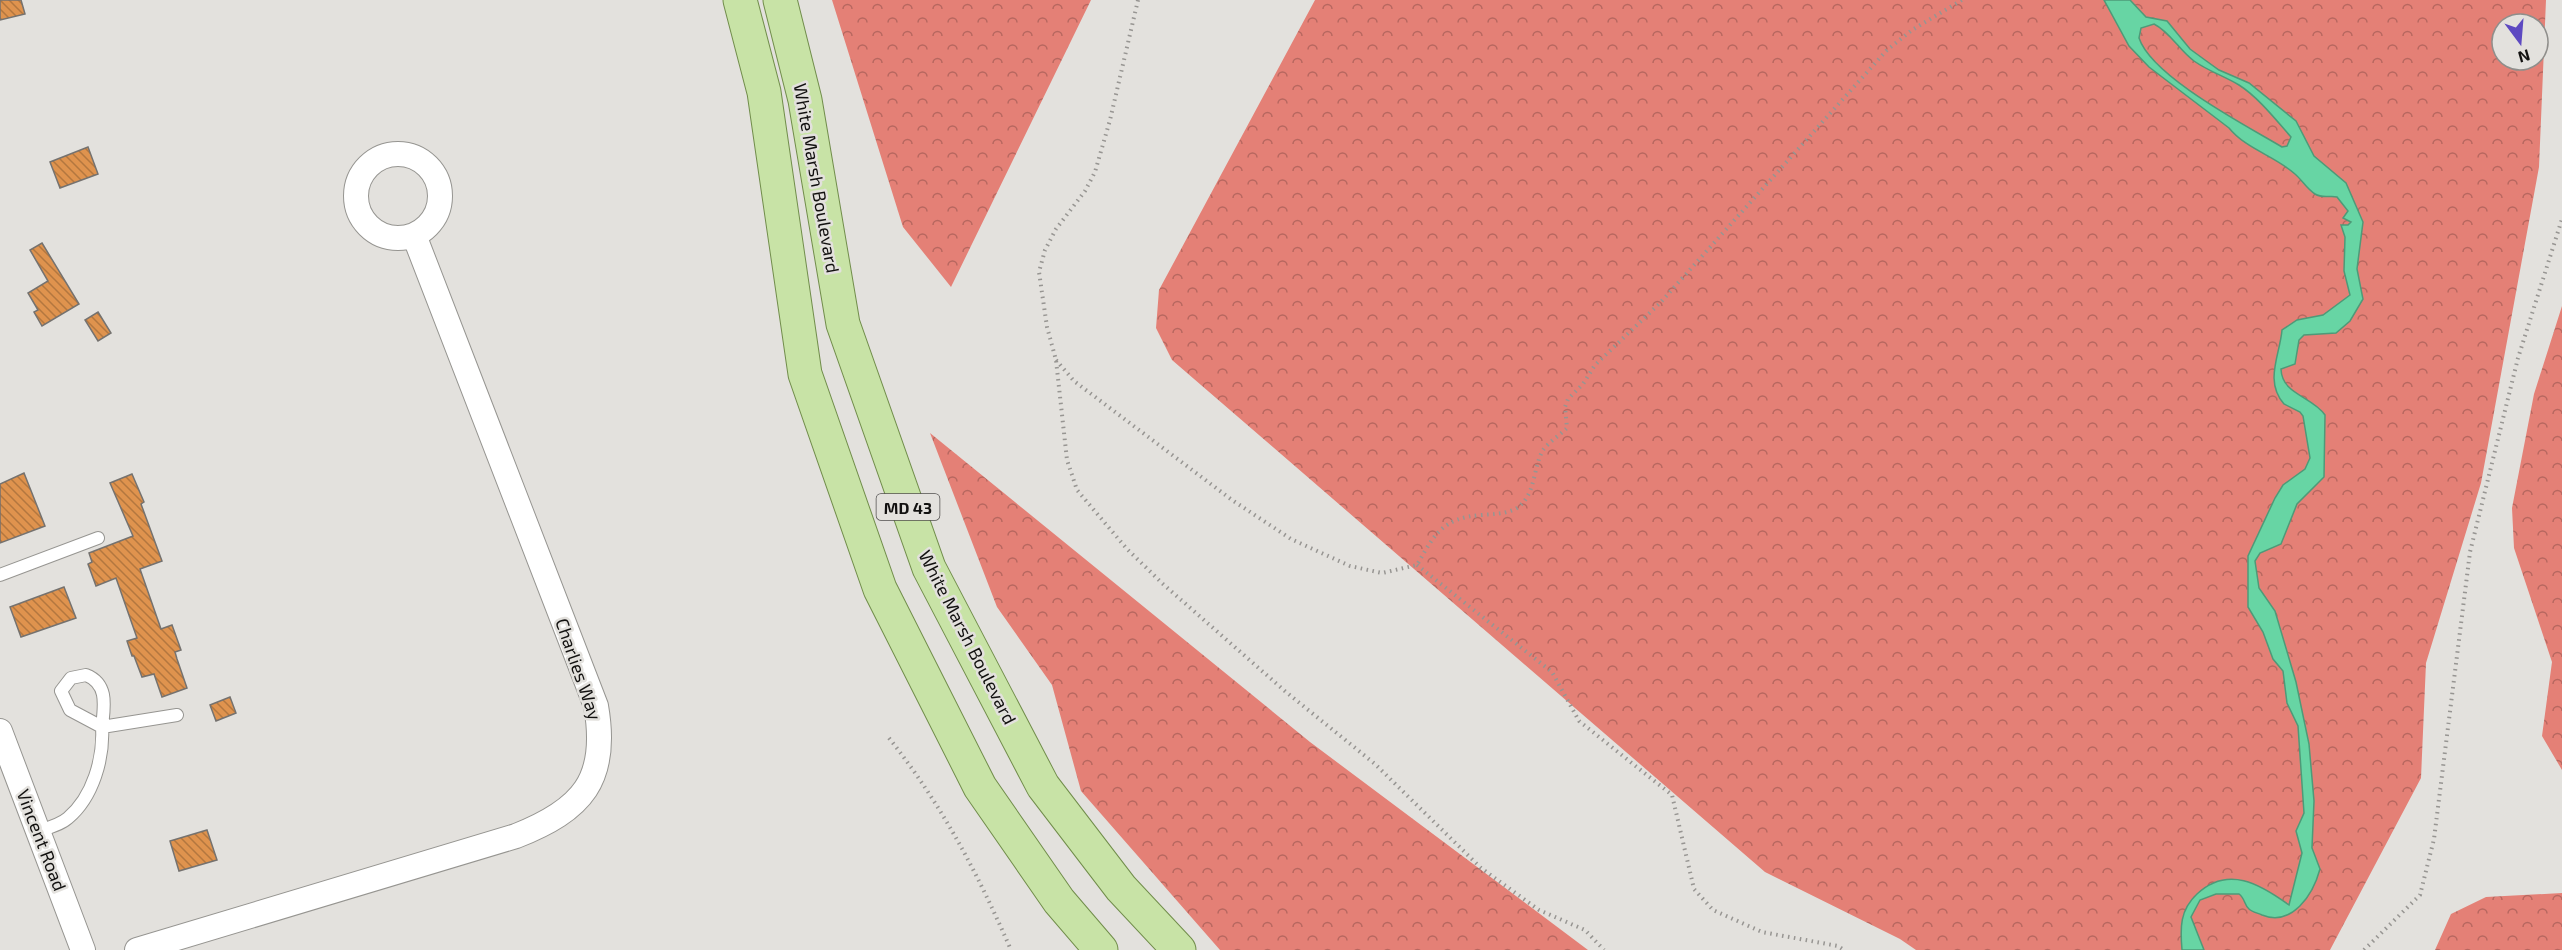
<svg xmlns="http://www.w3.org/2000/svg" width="2562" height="950" font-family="'Exo 2',sans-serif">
  <defs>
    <pattern id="forest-crowns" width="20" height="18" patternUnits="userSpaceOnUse" patternTransform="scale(1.5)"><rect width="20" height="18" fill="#e48076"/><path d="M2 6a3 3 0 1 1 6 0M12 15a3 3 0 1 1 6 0" fill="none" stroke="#b7675f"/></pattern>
    <pattern id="building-back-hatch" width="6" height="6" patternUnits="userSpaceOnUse" patternTransform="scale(1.5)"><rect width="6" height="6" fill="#df934e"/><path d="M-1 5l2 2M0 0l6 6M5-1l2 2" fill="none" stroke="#b3773f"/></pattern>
  </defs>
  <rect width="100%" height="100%" fill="#e3e1dd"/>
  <path fill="url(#forest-crowns)" fill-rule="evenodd" d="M 832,0 L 1091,0 L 951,287 L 903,227 Z
    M 1315,0 L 2546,0 L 2539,167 L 2481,483 L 2426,663 L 2421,778 L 2330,950 L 1916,950 L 1900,939 L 1765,872 L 1172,360 L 1156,328 L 1159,290 ZM 2502,24 L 2538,24 L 2538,60 L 2502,60 Z
    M 2562,306 L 2562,770 L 2542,736 L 2552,662 L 2514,548 L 2512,508 L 2534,394 Z
    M 930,433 L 1310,742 L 1588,950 L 1220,950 L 1081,791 L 1052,685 L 997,607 Z
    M 2562,893 L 2562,950 L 2435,950 L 2451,914 L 2486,897 Z"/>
  <path fill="#67d5a4" stroke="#4e9a78" stroke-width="1.5" fill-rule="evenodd" d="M 2104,0 L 2130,0 L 2146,17 L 2167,21 L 2190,49 L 2205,60 L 2219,70 L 2249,83 L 2296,121 L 2314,156 L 2346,183 L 2363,222 L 2357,269 L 2363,299 L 2350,321 L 2336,333 L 2304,335 L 2299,340 L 2295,364 L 2281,369 C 2282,395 2312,396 2325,415 L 2324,477 L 2297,504 L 2281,544 L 2260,553 L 2255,561 L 2259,588 L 2275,611 L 2296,682 L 2309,744 L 2314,801 L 2312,848 L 2320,869 C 2313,895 2292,927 2262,915 C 2258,913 2252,912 2249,909 C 2244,905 2245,898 2239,894 L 2216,894 L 2200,900 L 2191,917 L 2204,950 L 2182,950 C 2180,927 2180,910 2197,894 C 2228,865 2260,884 2289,905 L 2302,853 L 2296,831 L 2304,813 L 2298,726 L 2287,703 L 2283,671 L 2273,659 L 2263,632 L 2248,607 L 2248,556 L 2275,498 L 2283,485 L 2305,469 L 2310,458 L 2303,416 L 2300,412 L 2284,404 C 2264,381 2280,355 2282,330 L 2297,320 L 2323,315 L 2350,295 L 2344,271 L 2345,237 L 2341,225 L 2348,225 L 2351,222 L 2343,218 L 2348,211 L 2337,197 C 2330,195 2323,199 2315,194 C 2307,189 2302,180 2295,174 C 2275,156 2246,149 2229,128 L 2149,67 L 2129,46 ZM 2154,24 C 2170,32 2179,50 2194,61 C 2208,71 2224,76 2239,85 C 2258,97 2276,120 2291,137 L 2287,146 L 2282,147 C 2247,126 2152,77 2139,38 L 2141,28 Z"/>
  <path fill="url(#building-back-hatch)" stroke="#75726f" stroke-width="1.5" d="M 0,0 L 21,0 L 25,14 L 0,20 Z
    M 88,147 L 98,174 L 60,188 L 50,162 Z
    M 42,243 L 79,304 L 42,326 L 34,312 L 38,310 L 28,293 L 48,281 L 30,250 Z
    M 98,312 L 111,333 L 98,341 L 85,320 Z
    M 24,473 L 45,526 L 0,543 L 0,484 Z
    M 132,474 L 144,502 L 141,504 L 162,561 L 140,569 L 161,629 L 172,625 L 181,650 L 175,652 L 177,659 L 187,688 L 162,697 L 154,674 L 142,677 L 134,656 L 132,656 L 127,641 L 137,638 L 116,578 L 96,586 L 88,564 L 92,562 L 89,553 L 133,536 L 110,483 Z
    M 64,587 L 76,618 L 21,637 L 10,607 Z
    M 230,697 L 236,713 L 216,721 L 210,705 Z
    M 207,830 L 217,860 L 179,871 L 170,841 Z"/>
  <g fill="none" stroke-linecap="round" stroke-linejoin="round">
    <g stroke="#969591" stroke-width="14">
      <path id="service" d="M 0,575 L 98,538
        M 86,675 C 109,684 104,707 102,727 L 70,710 L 61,691 L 71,678 Z
        M 38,831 C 48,828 60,825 68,818 C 93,797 104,758 102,727 L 177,715"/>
    </g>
    <g stroke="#969591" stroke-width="26">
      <path id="minor" d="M356 196a42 42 0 1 1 84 0a42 42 0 1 1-84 0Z
        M 0,731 L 83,950
        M 137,950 L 516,836 C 582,810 609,780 596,706 L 414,235"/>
    </g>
    <g stroke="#718d4b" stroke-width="35">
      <path id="primary" d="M 740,0 L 764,92 L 805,374 L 880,589 L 980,787 L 1059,901 L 1101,950
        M 780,0 L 805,100 L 843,324 L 929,568 L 1043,786 L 1121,888 L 1179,950"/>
    </g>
    <path stroke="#979592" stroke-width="4" stroke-dasharray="1.5 4.5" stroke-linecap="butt" d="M 1138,0 L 1110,120 L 1095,172 L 1085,191 L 1056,229 L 1045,250 L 1039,272 L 1047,327 L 1056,360 L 1067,460 L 1077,490 L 1127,549 L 1163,584 L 1286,692 L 1375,764 L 1481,868 L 1539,910 L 1585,930 L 1604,950
      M 1056,360 L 1074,381 L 1232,500 L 1291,539 L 1350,566 L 1382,573 L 1417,565 C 1434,535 1442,518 1481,515 C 1494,514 1506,514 1517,508 C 1536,495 1533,467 1543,450 C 1549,442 1560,435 1567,428 L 1565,407 L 1568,399 L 1583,384 L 1595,365 L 1660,303 L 1887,50 L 1912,30 L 1962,0
      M 1417,565 L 1552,672 L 1579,721 L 1672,795 L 1694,889 L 1713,910 L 1762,932 L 1838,946 L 1844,950
      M 889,738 C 942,805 977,872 1011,950
      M 2364,950 L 2420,895 L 2434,839 L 2470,552 L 2518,358 L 2562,219"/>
    <use href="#service" stroke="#fff" stroke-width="12"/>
    <use href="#minor" stroke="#fff" stroke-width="24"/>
    <use href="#primary" stroke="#c8e3a6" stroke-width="33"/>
  </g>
  <g text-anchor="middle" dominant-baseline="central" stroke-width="5" stroke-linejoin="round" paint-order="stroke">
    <rect fill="#e3e1dd" stroke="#514f4e" stroke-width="1.5" x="876.5" y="494" width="63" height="26" rx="4.5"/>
    <g font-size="16" font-weight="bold" fill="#121110">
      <text x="908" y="507">MD 43</text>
    </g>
    <g font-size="18" fill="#121110" stroke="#e3e1dd">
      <text transform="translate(817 178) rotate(80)">White Marsh Boulevard</text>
      <text transform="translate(968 637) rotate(63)">White Marsh Boulevard</text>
      <text transform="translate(579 669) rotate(71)">Charlies Way</text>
      <text transform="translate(42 840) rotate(69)">Vincent Road</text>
    </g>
  </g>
  <g transform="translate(2520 42) rotate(164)"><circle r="28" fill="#e3e1dd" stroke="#8f8e8b" stroke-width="1.5"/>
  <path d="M0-4.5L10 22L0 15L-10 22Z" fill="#5d49c1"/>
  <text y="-9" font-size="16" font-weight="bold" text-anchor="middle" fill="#121110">N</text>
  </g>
</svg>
